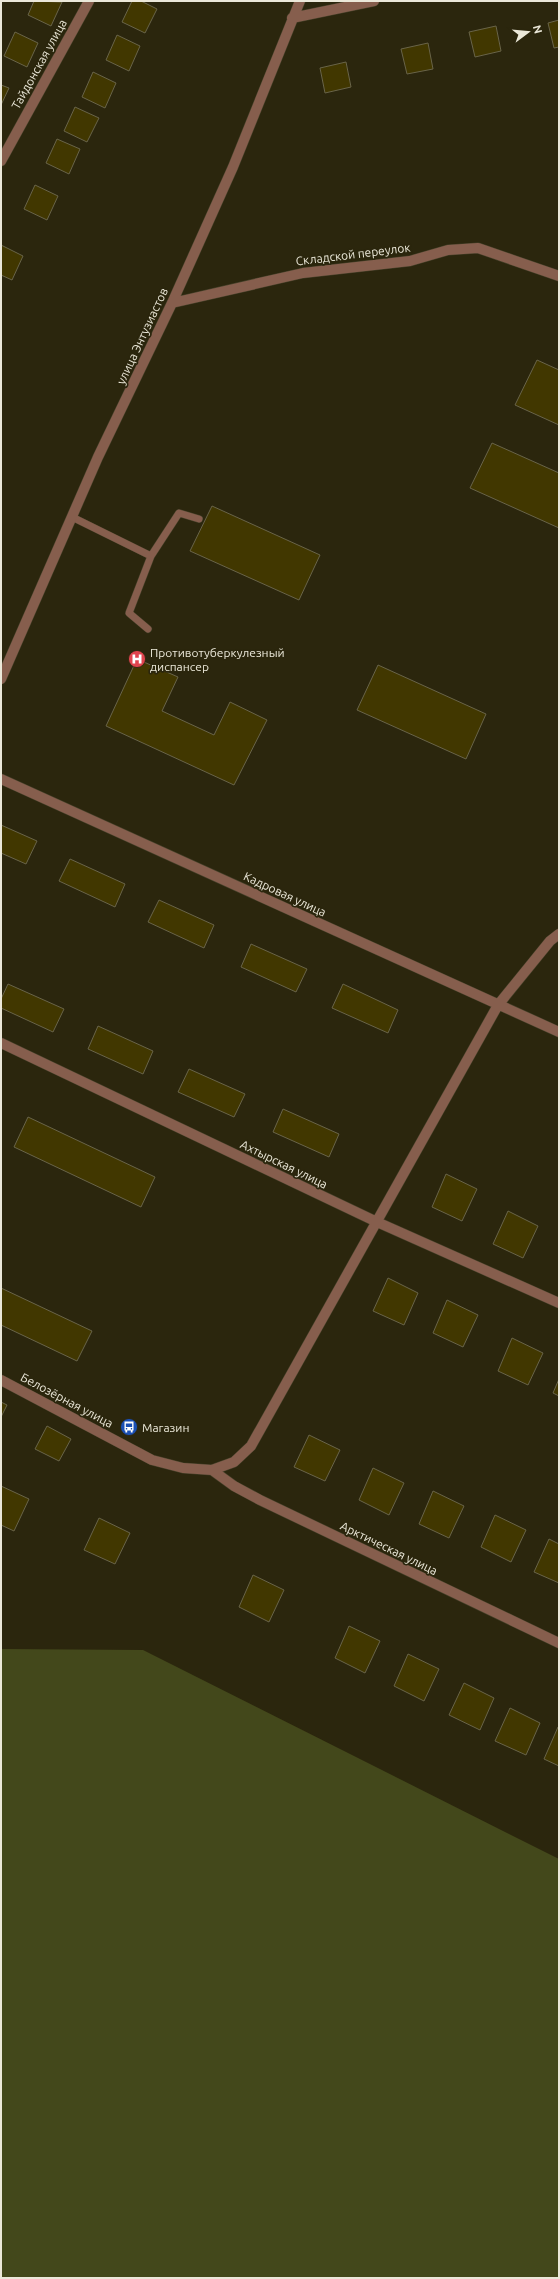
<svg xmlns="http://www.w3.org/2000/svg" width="560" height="2279" font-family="Ubuntu,sans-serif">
  <rect width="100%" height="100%" fill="#2b260d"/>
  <path fill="#43481b" d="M 1,1649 L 143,1650 L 559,1859 L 559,2278 L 1,2278 Z"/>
  <path fill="#413700" stroke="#696449" d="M 34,1 L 62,2 L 51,26 L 28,15 Z
    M 132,1 L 141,1 L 157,9 L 145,33 L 122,22 Z
    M 559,20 L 559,47 L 554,48 L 548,23 Z
    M 496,26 L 501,51 L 475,57 L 469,32 Z
    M 15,32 L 38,43 L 27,67 L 4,56 Z
    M 117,35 L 140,46 L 129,71 L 106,60 Z
    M 428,43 L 433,69 L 407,74 L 401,49 Z
    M 346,62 L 351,87 L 325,93 L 320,68 Z
    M 93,72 L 116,83 L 105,108 L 82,97 Z
    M 1,85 L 9,88 L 1,105 Z
    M 75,107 L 99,118 L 87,142 L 64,131 Z
    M 57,139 L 80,149 L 69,174 L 46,163 Z
    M 35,185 L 58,196 L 47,220 L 24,209 Z
    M 1,245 L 23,256 L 12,280 L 1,275 Z
    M 537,360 L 559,370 L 559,425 L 515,405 Z
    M 492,443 L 559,473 L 559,528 L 470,488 Z
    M 212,506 L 320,555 L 299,600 L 190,551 Z
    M 137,659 L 178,677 L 162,711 L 214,735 L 230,702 L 267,720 L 234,785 L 106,726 Z
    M 378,665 L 486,714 L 466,759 L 357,710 Z
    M 1,825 L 37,841 L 26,864 L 1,853 Z
    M 70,859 L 125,884 L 115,907 L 59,881 Z
    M 159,900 L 214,925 L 204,948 L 148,922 Z
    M 251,944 L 307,969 L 296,992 L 241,967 Z
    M 8,984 L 64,1009 L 53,1032 L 1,1008 L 1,999 Z
    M 343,984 L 398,1010 L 388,1033 L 332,1008 Z
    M 98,1026 L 153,1051 L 143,1074 L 88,1049 Z
    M 189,1069 L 245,1094 L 234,1117 L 178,1092 Z
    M 283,1109 L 339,1134 L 329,1157 L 273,1132 Z
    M 28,1117 L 155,1177 L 141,1207 L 14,1147 Z
    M 446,1174 L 477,1189 L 462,1221 L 432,1207 Z
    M 508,1211 L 538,1226 L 523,1258 L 493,1244 Z
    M 388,1278 L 418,1293 L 404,1325 L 373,1311 Z
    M 1,1288 L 92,1331 L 77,1361 L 1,1325 Z
    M 447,1300 L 478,1315 L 463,1347 L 433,1333 Z
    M 512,1338 L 543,1353 L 528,1385 L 498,1371 Z
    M 559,1379 L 559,1396 L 553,1393 Z
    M 1,1402 L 7,1405 L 1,1417 Z
    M 47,1426 L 71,1439 L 59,1461 L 35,1449 Z
    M 309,1435 L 340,1450 L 325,1481 L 294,1467 Z
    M 373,1468 L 404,1483 L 389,1515 L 359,1500 Z
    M 1,1486 L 29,1499 L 14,1531 L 1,1525 Z
    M 433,1491 L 464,1506 L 449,1538 L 419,1524 Z
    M 495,1515 L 526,1530 L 511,1562 L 481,1547 Z
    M 99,1518 L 130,1533 L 115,1564 L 84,1550 Z
    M 549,1539 L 559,1544 L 559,1583 L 534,1572 Z
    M 253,1575 L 284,1590 L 269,1622 L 239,1607 Z
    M 349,1626 L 380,1641 L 365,1673 L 335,1658 Z
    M 408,1654 L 439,1669 L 424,1701 L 394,1686 Z
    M 464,1683 L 494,1698 L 480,1730 L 449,1715 Z
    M 510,1708 L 540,1723 L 526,1755 L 495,1741 Z
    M 558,1727 L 559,1727 L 559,1766 L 544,1759 Z"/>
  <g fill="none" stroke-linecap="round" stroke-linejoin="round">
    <g stroke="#46412a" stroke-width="8">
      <path id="service" d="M 72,517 L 151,556 L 129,613 L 148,629
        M 151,556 L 179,513 L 199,519"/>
    </g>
    <g stroke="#46412a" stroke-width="11">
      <path id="minor" d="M 292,18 L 374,1
        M 1,161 L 89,1
        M 172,303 L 303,273 L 410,261 L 448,250 L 478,248 L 559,276
        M 1,679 L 98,457 L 172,303 L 233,167 L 300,1
        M 1,779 L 559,1032
        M 1,1043 L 377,1222 L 559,1303
        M 1,1380 L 152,1460 L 183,1468 L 212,1470 L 234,1462 L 251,1446 L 498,1005 L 550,941 L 559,934
        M 212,1470 L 234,1486 L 260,1500 L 559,1643"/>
    </g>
    <use href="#service" stroke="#865e4d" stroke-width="7"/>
    <use href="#minor" stroke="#865e4d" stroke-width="10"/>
  </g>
  <defs>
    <g id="hospital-disc" transform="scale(0.9)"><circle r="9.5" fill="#e0444e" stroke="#2b260d"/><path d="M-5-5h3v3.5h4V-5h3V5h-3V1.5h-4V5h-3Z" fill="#fff"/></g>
    <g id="bus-disc" transform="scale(0.9)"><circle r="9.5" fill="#1a4fb4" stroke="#2b260d"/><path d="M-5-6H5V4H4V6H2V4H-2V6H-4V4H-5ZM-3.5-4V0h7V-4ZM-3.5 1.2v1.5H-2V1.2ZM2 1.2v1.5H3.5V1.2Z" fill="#fff"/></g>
  </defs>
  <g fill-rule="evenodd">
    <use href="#hospital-disc" x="137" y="659"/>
    <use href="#bus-disc" x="129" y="1427"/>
  </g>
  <g text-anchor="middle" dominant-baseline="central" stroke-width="3.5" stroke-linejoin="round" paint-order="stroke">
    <g font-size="12" fill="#ebe8d9" stroke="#2b260d">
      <text transform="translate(39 64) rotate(-61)">Тайдонская улица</text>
      <text transform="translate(353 254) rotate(-7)">Складской переулок</text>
      <text transform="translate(142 336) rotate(-65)">улица Энтузиастов</text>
      <text transform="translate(285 894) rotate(25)">Кадровая улица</text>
      <text transform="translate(284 1164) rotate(26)">Ахтырская улица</text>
      <text transform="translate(67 1400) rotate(28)">Белозёрная улица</text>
      <text transform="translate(389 1548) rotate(26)">Арктическая улица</text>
    </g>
    <g font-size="12" fill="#ebe8d9" stroke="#2b260d" text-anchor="start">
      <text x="150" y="652">Противотуберкулезный<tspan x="150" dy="14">диспансер</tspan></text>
      <text x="142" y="1427">Магазин</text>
    </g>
  </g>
  <rect width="560" height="2279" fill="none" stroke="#ebe8d9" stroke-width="4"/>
  <g transform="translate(528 32) rotate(74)" stroke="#2b260d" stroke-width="3" paint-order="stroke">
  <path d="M0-3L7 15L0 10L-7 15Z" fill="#ebe8d9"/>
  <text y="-6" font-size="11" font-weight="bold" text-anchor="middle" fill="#ebe8d9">N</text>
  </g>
</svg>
